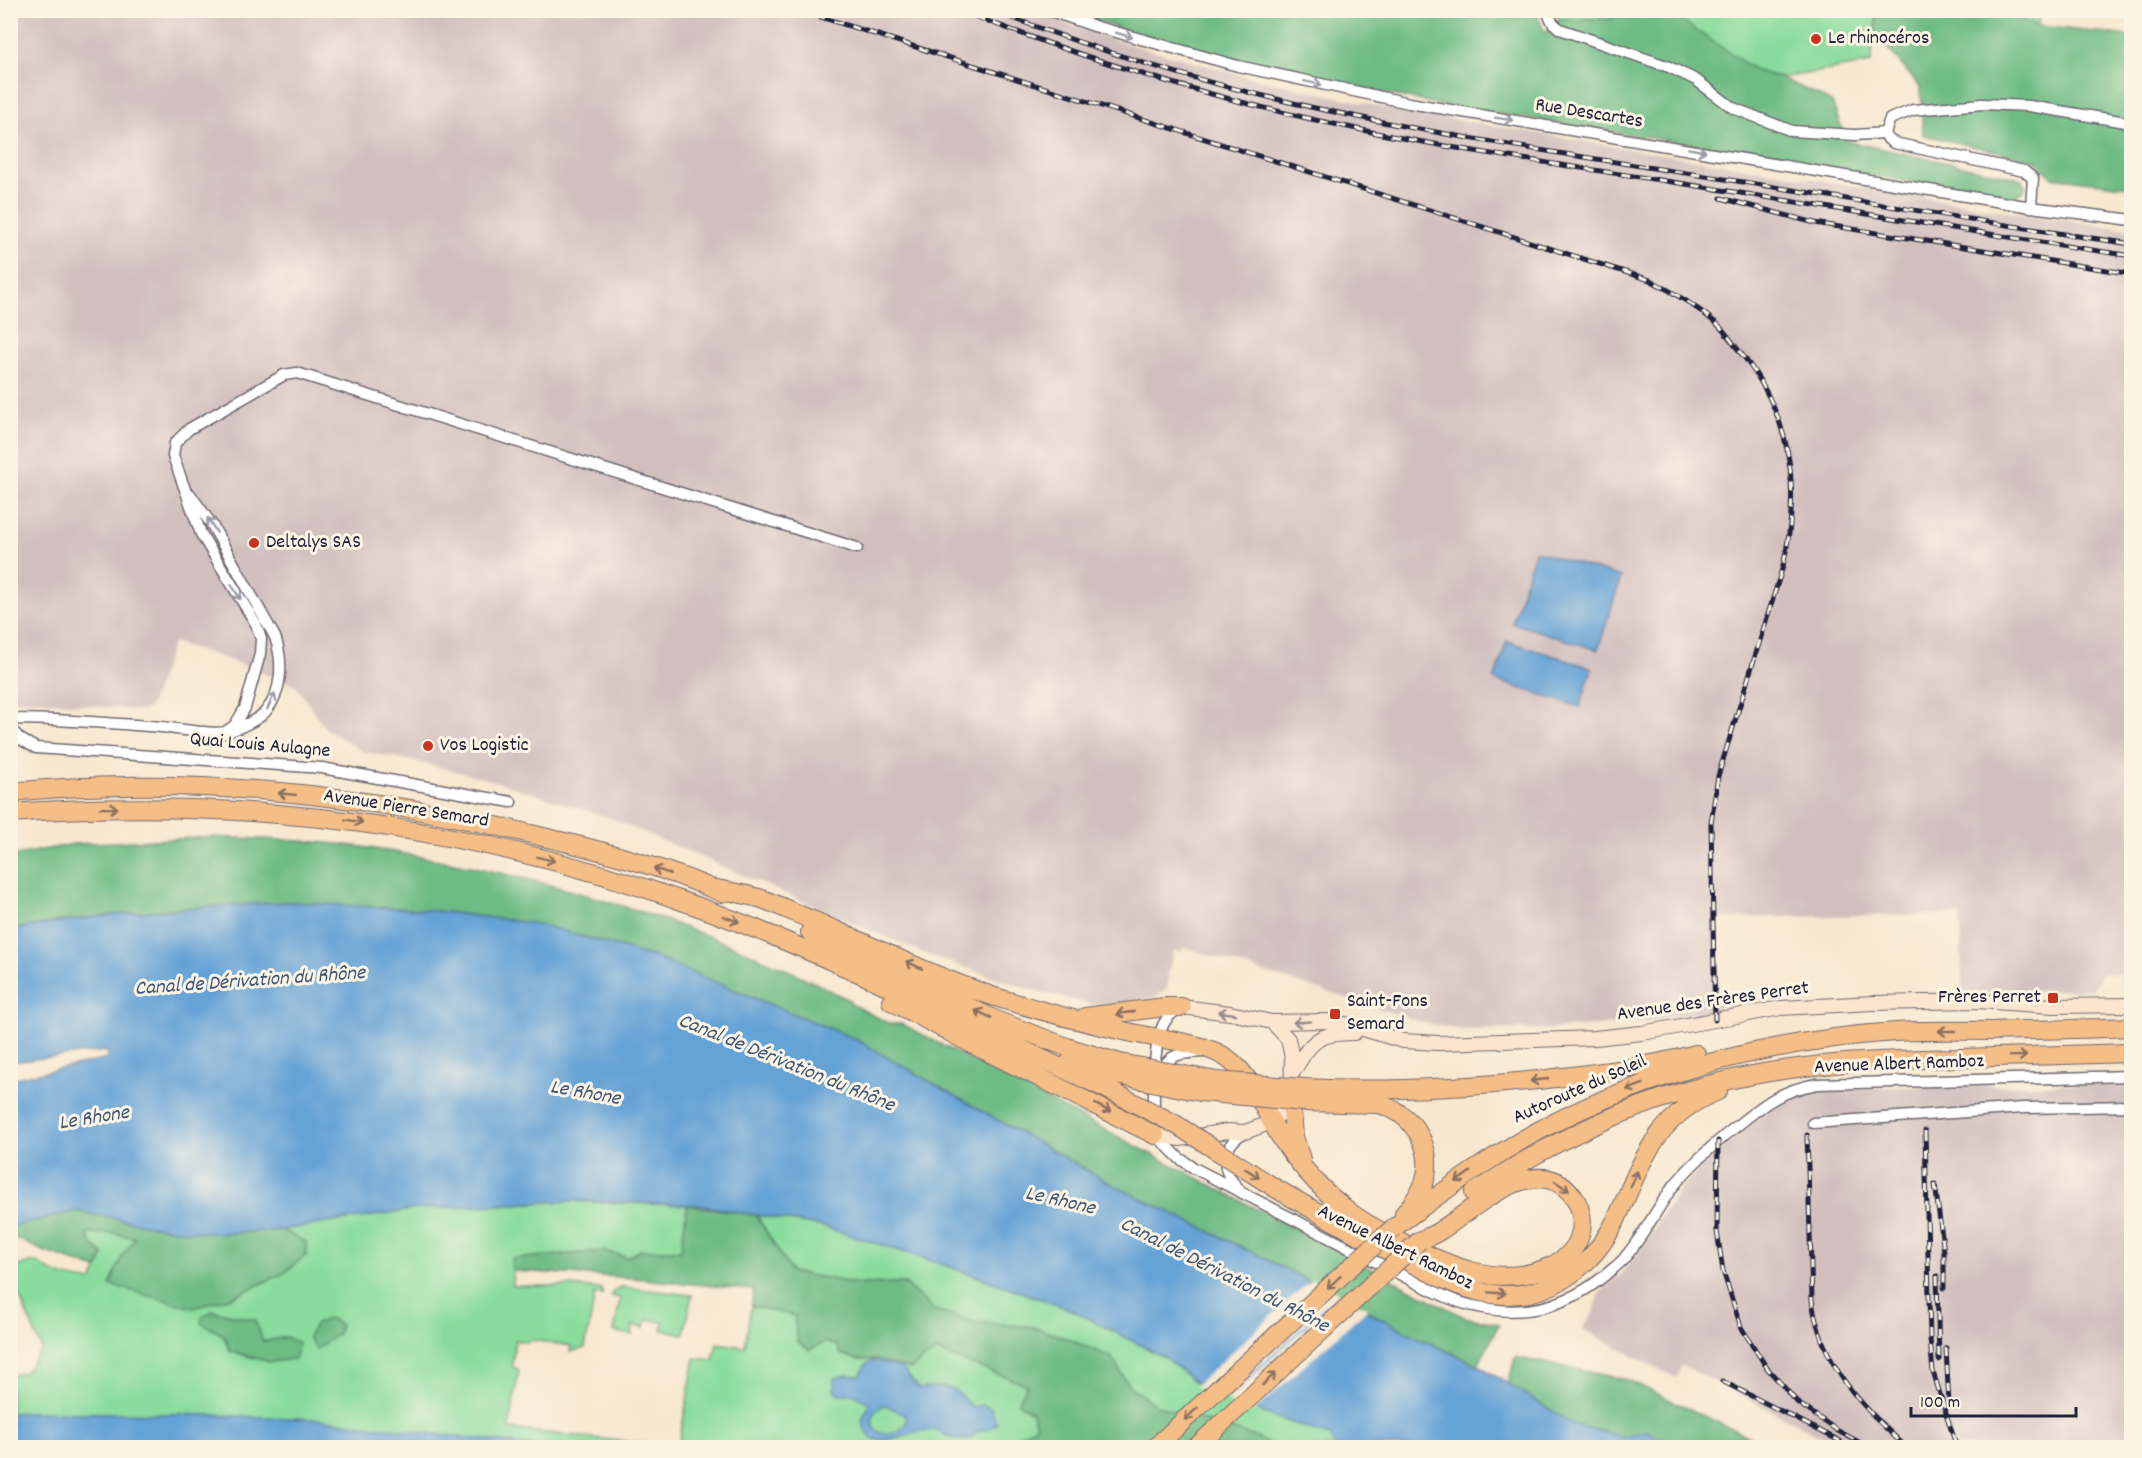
<svg xmlns="http://www.w3.org/2000/svg" width="2142" height="1458" font-family="Dekko,sans-serif">
  <rect width="100%" height="100%" fill="#fcf5e5"/>
  <filter id="ink" filterUnits="userSpaceOnUse"><feTurbulence type="fractalNoise" baseFrequency=".0167" numOctaves="2"/><feDisplacementMap in="SourceGraphic" scale="12" xChannelSelector="R" yChannelSelector="G"/><feConvolveMatrix kernelMatrix="1 2 1 2 8 2 1 2 1" color-interpolation-filters="sRGB"/></filter>
  <filter id="wash" filterUnits="userSpaceOnUse"><feTurbulence type="fractalNoise" baseFrequency=".008" numOctaves="4" result="noise"/><feDisplacementMap in="SourceGraphic" scale="24" xChannelSelector="R" yChannelSelector="G"/><feGaussianBlur stdDeviation="1.35" result="paint"/><feColorMatrix in="noise" values="0 0 0 0 0 0 0 0 0 0 0 0 0 0 0 0 0 1.4 0 .05"/><feComposite in="paint" operator="in"/></filter>
  <g filter="url(#wash)">
    <rect width="100%" height="100%" fill="#f8e7cf"/>
    <path fill="#d1bfbe" d="M 10,11 L 1031,11 L 1118,41 L 1237,74 L 1385,108 L 2011,212 L 2131,230 L 2131,991 L 2128,989 L 2118,974 L 2102,974 L 2093,989 L 1962,993 L 1960,914 L 1716,918 L 1720,1011 L 1637,1022 L 1634,1014 L 1623,1013 L 1619,1024 L 1550,1029 L 1459,1030 L 1422,1022 L 1183,947 L 1181,952 L 1174,950 L 1168,973 L 1167,988 L 1155,998 L 1107,1006 L 1096,1006 L 1026,988 L 925,954 L 610,818 L 491,780 L 409,760 L 364,752 L 325,728 L 296,686 L 224,658 L 173,642 L 150,707 L 142,711 L 38,700 L 11,700 Z
      M 2131,1083 L 2131,1447 L 1842,1447 L 1682,1365 L 1676,1378 L 1582,1329 L 1592,1315 L 1600,1292 L 1620,1275 L 1640,1251 L 1662,1215 L 1684,1185 L 1710,1158 L 1765,1113 L 1790,1096 L 1819,1089 Z"/>
    <path fill="#89dc9d" stroke="#567f6c" stroke-width="1.5" fill-rule="evenodd" d="M 1554,11 L 1631,11 L 1611,19 L 1559,19 Z
      M 1667,11 L 1877,11 L 1871,63 L 1781,78 L 1757,71 Z
      M 1978,11 L 2039,11 L 2038,26 L 2009,14 Z
      M 568,1201 L 687,1205 L 682,1250 L 641,1250 L 627,1257 L 604,1251 L 512,1260 L 513,1286 L 569,1286 L 601,1289 L 603,1295 L 595,1294 L 585,1348 L 570,1352 L 571,1346 L 532,1340 L 527,1342 L 515,1340 L 512,1366 L 519,1370 L 509,1429 L 677,1447 L 531,1447 L 315,1419 L 176,1414 L 11,1413 L 11,1375 L 25,1372 L 42,1349 L 11,1277 L 11,1271 L 21,1265 L 36,1262 C 52,1274 71,1280 92,1281 L 104,1255 L 91,1244 L 86,1234 L 114,1233 L 136,1238 L 121,1259 L 232,1297 L 284,1273 L 306,1255 L 306,1242 L 281,1230 L 417,1209 ZM 213,1311 L 255,1320 L 262,1342 L 286,1337 L 270,1362 L 230,1351 Z
      M 756,1215 L 824,1227 L 942,1264 L 1072,1310 L 1166,1358 L 1196,1383 L 1261,1412 L 1330,1436 L 1335,1447 L 1275,1447 L 1255,1437 L 1156,1405 L 1130,1387 L 1111,1357 L 1033,1327 L 973,1322 L 934,1310 L 904,1283 L 857,1284 L 791,1272 Z
      M 621,1287 L 692,1295 L 684,1334 L 662,1330 L 663,1322 L 648,1319 L 647,1322 L 645,1322 L 644,1328 L 633,1325 L 632,1335 L 614,1332 L 620,1298 L 611,1296 L 614,1291 Z
      M 751,1306 L 796,1316 L 795,1325 L 826,1342 L 838,1346 L 859,1360 L 876,1360 L 936,1351 L 1027,1385 L 1018,1403 L 1032,1412 L 1037,1426 L 1001,1447 L 678,1447 L 695,1358 L 713,1360 L 717,1343 L 745,1347 Z"/>
    <path fill="#6ebc84" stroke="#486f60" stroke-width="1.5" d="M 1535,10 L 1545,33 L 1559,19 L 1611,19 L 1631,11 L 1667,11 L 1757,71 L 1781,78 L 1832,102 L 1846,141 L 2014,177 L 2021,180 L 2025,185 L 2024,191 L 2010,198 L 1998,197 L 1666,140 L 1441,105 L 1277,71 L 1128,31 L 1064,11 Z
      M 1978,10 L 2009,14 L 2038,26 L 2131,36 L 2131,187 L 2052,177 L 2035,160 L 1923,135 L 1921,88 L 1875,33 L 1877,11 Z
      M 214,837 C 248,839 281,839 315,842 C 352,844 390,851 427,858 C 574,884 717,931 849,1000 L 851,1004 L 890,1024 L 902,1024 L 1464,1317 L 1499,1324 L 1478,1365 L 1421,1339 L 1256,1254 L 1109,1183 L 855,1039 L 651,956 L 538,924 L 429,910 L 289,902 L 169,909 L 54,922 L 11,930 L 11,856 L 74,844 Z
      M 687,1205 L 756,1215 L 791,1272 L 857,1284 L 904,1283 L 934,1310 L 973,1322 L 1033,1327 L 1066,1338 L 1111,1357 L 1130,1387 L 1156,1405 L 1255,1437 L 1275,1447 L 999,1447 L 1036,1426 L 1032,1412 L 1018,1403 L 1027,1385 L 936,1351 L 911,1369 L 876,1360 L 859,1360 L 840,1354 L 838,1346 L 826,1342 L 809,1350 L 798,1342 L 795,1325 L 795,1316 L 751,1306 L 754,1290 L 622,1277 L 512,1271 L 512,1259 L 604,1251 L 627,1257 L 641,1250 L 681,1250 Z
      M 76,1211 L 169,1229 L 281,1230 L 306,1242 L 306,1255 L 284,1273 L 232,1297 L 193,1308 L 110,1285 L 121,1259 L 135,1238 L 114,1233 L 87,1234 L 91,1244 L 104,1255 L 97,1269 L 46,1252 L 14,1238 L 11,1227 Z
      M 213,1311 L 255,1320 L 263,1342 L 286,1337 L 299,1343 L 294,1359 L 270,1362 L 230,1351 L 225,1336 L 201,1323 L 203,1316 Z
      M 328,1318 L 340,1324 L 338,1334 L 316,1349 L 308,1337 L 316,1324 Z
      M 1515,1357 L 1628,1380 L 1770,1447 L 1680,1447 L 1646,1431 L 1623,1437 L 1573,1424 L 1508,1385 Z"/>
    <path fill="#65a2d6" stroke="#446288" stroke-width="1.5" fill-rule="evenodd" d="M 1535,551 L 1621,577 L 1598,650 L 1512,623 Z
      M 1507,641 L 1592,668 L 1580,707 L 1494,680 Z
      M 289,902 L 429,910 L 538,924 L 651,956 L 855,1039 L 1109,1183 L 1256,1254 L 1421,1339 L 1478,1365 L 1573,1424 L 1623,1437 L 1646,1431 L 1680,1447 L 1335,1447 L 1330,1436 L 1261,1412 L 1196,1383 L 1166,1358 L 1072,1310 L 942,1264 L 824,1227 L 699,1205 L 568,1201 L 417,1209 L 281,1230 L 219,1234 L 169,1229 L 76,1211 L 11,1227 L 10,1079 L 107,1059 L 107,1051 L 11,1062 L 11,930 C 103,913 196,907 289,902 Z
      M 876,1360 L 902,1368 L 919,1389 C 950,1385 951,1384 972,1407 L 983,1405 L 991,1408 L 997,1424 C 991,1430 986,1428 979,1431 C 976,1432 974,1435 971,1437 C 959,1443 947,1438 939,1430 C 931,1430 923,1430 915,1432 C 892,1439 870,1452 862,1420 L 870,1403 L 852,1394 L 839,1394 L 834,1390 L 834,1378 L 847,1375 L 860,1376 L 866,1364 ZM 886,1405 L 905,1415 L 907,1421 C 901,1434 886,1437 874,1429 C 870,1417 874,1408 886,1405 Z
      M 29,1412 L 176,1414 L 315,1419 L 543,1447 L 11,1447 L 11,1413 Z"/>
    <path fill="#f8e7cf" d="M 1312,1279 L 1339,1293 L 1223,1399 L 1195,1386 Z
      M 1342,1295 L 1368,1308 L 1253,1412 L 1226,1400 Z"/>
  </g>
  <g filter="url(#ink)">
    <g fill="none" stroke-linecap="round" stroke-linejoin="round">
      <g stroke="#6d676f" stroke-width="13">
        <path id="street" d="M 1048,10 L 1094,26 L 1238,66 L 1409,103 L 2031,207 L 2132,220
          M 1546,10 L 1553,23 L 1560,29 L 1669,67 L 1696,80 L 1733,108 L 1792,131 L 1855,135 L 1885,133
          M 1885,133 L 1890,119 L 1913,110 L 1982,104 L 2029,106 L 2132,123
          M 1885,133 L 1888,139 L 1894,143 L 2024,171 L 2033,178 L 2031,207
          M 10,719 C 61,719 111,723 162,727 C 178,729 212,735 226,732 C 236,730 260,719 266,711 C 283,691 283,660 275,637 L 212,525 L 190,494
          M 10,728 L 20,739 L 36,748 L 322,768 L 511,802
          M 224,733 L 235,725 L 245,708 L 260,654 L 261,639 L 256,624 L 201,534 L 173,456 L 175,443 L 189,429 L 284,375 L 297,373 L 857,548
          M 1159,1074 C 1170,1052 1180,1054 1203,1052
          M 1154,1115 C 1154,1091 1152,1040 1166,1020 C 1169,1015 1175,1011 1181,1008
          M 1813,1123 L 2023,1108 L 2132,1106
          M 1155,1134 L 1179,1158 L 1194,1168 L 1415,1282 C 1435,1292 1456,1303 1479,1307 C 1528,1318 1572,1304 1609,1272 C 1615,1267 1622,1262 1626,1256 C 1644,1235 1656,1210 1672,1188 C 1691,1164 1714,1144 1738,1125 C 1767,1102 1780,1091 1817,1084 L 2132,1076
          M 1239,1189 C 1219,1170 1221,1146 1245,1132"/>
      </g>
      <g stroke="#6d676f" stroke-width="16">
        <path id="secondary" d="M 1182,1007 L 1230,1013 L 1272,1022 L 1326,1021 L 1350,1025 L 1403,1041 L 1438,1043 L 1595,1038 L 1642,1033 L 1781,1008 L 1873,1003 L 1978,1001 L 2053,1006 L 2132,1005
          M 1293,1072 C 1312,1041 1316,1033 1354,1033
          M 1155,1135 L 1180,1139 L 1228,1131 L 1245,1132 L 1272,1122 L 1284,1109 L 1291,1097 L 1292,1058 L 1288,1039 L 1272,1022"/>
      </g>
      <g stroke="#6d676f" stroke-width="20">
        <path id="highway" d="M 10,792 C 187,775 368,794 539,836 C 600,850 665,867 722,893
          M 10,813 C 246,796 477,825 699,907 C 840,959 974,1028 1111,1091
          M 711,888 C 727,891 744,894 759,898 C 777,904 794,913 810,919 C 871,945 929,975 992,996 C 1037,1010 1082,1022 1128,1032 C 1158,1039 1191,1041 1218,1053 C 1252,1069 1263,1112 1283,1141 C 1301,1167 1324,1193 1350,1212 C 1366,1225 1385,1233 1403,1243 C 1448,1266 1499,1289 1549,1267 C 1562,1261 1574,1252 1579,1238 C 1585,1222 1581,1204 1570,1192 C 1534,1151 1472,1211 1441,1230 C 1434,1235 1426,1238 1419,1241
          M 810,932 L 998,1021 L 1067,1047 L 1120,1063
          M 891,1001 L 970,1043 L 1155,1135
          M 1085,1017 L 1165,1007 L 1182,1007
          M 1070,1062 L 1117,1075
          M 1304,1088 C 1382,1092 1460,1088 1538,1080 C 1591,1074 1644,1068 1696,1054
          M 1291,1097 L 1294,1137 L 1301,1159
          M 1304,1102 L 1378,1104 C 1412,1112 1436,1148 1424,1183 C 1420,1195 1411,1204 1404,1214
          M 1275,1188 C 1313,1210 1351,1231 1390,1252 C 1418,1266 1446,1283 1477,1291 C 1543,1308 1596,1268 1621,1209 C 1644,1156 1659,1114 1718,1091
          M 1474,1193 C 1547,1143 1630,1104 1716,1083 C 1796,1063 1878,1060 1959,1058 C 2017,1056 2074,1055 2132,1053
          M 1393,1228 C 1442,1193 1490,1156 1544,1128 C 1652,1071 1774,1040 1896,1032 C 1927,1030 1959,1031 1991,1031 C 2038,1030 2085,1029 2132,1027"/>
      </g>
      <use href="#street" stroke="#fff" stroke-width="10"/>
      <use href="#secondary" stroke="#fbe5cf" stroke-width="14"/>
      <use href="#highway" stroke="#f6be87" stroke-width="18"/>
      <g stroke="#22223b" stroke-width="5">
        <path id="rail" d="M 799,10 L 1650,280 C 1673,292 1696,306 1716,323 C 1723,329 1730,339 1736,347 C 1791,413 1802,484 1783,566 L 1718,776 L 1711,823 L 1715,1020
          M 959,10 C 1089,61 1221,101 1357,129 C 1466,152 1576,167 1685,184 C 1834,208 1982,234 2132,256
          M 992,10 C 1112,57 1237,93 1363,118 C 1470,140 1578,156 1686,173 C 1835,196 1983,223 2132,244
          M 1721,198 L 1815,223 L 2132,274
          M 1925,1131 L 1930,1339 L 1933,1372 L 1957,1448
          M 1807,1135 L 1812,1300 C 1821,1365 1860,1405 1907,1448
          M 1718,1141 L 1717,1231 L 1723,1271 L 1741,1327 L 1767,1368 L 1798,1403 L 1838,1431 L 1870,1448
          M 1935,1184 L 1944,1252 L 1944,1288
          M 1937,1276 L 1939,1360
          M 1946,1348 L 1949,1405
          M 1722,1381 L 1840,1441"/>
      </g>
      <use href="#rail" stroke="#fcf5e5" stroke-width="3" stroke-dasharray="9" stroke-linecap="butt"/>
      <g stroke="#6d676f" stroke-width="20" stroke-linecap="butt">
        <path id="highway-bridge" d="M 1120,1063 L 1217,1081 L 1304,1088
          M 1117,1075 L 1201,1092 L 1304,1102
          M 1111,1091 L 1175,1124 L 1275,1188
          M 1154,1448 L 1393,1228
          M 1195,1448 L 1419,1241"/>
      </g>
      <use href="#highway-bridge" stroke="#f6be87" stroke-width="18"/>
    </g>
    <defs><path id="oneway-shaft" d="M-6 0H5M1.5-3L5.5 0L1.5 3" fill="none" stroke-width="1.6" stroke-linecap="round" stroke-linejoin="round" transform="scale(1.5)"/></defs>
    <g stroke="#9c9ca7">
      <use href="#oneway-shaft" transform="translate(1124 35) rotate(16)"/>
      <use href="#oneway-shaft" transform="translate(1313 83) rotate(12)"/>
      <use href="#oneway-shaft" transform="translate(1504 119) rotate(9)"/>
      <use href="#oneway-shaft" transform="translate(1697 150) rotate(10)"/>
      <use href="#oneway-shaft" transform="translate(212 525) rotate(-122)"/>
      <use href="#oneway-shaft" transform="translate(236 592) rotate(59)"/>
      <use href="#oneway-shaft" transform="translate(271 701) rotate(-65)"/>
    </g>
    <g stroke="#8c7061">
      <use href="#oneway-shaft" transform="translate(287 794) rotate(-174)"/>
      <use href="#oneway-shaft" transform="translate(109 808) rotate(-1)"/>
      <use href="#oneway-shaft" transform="translate(354 821) rotate(9)"/>
      <use href="#oneway-shaft" transform="translate(546 859) rotate(14)"/>
      <use href="#oneway-shaft" transform="translate(662 871) rotate(-162)"/>
      <use href="#oneway-shaft" transform="translate(731 919) rotate(21)"/>
      <use href="#oneway-shaft" transform="translate(914 965) rotate(-155)"/>
      <use href="#oneway-shaft" transform="translate(1125 1013) rotate(172)"/>
      <use href="#oneway-shaft" transform="translate(983 1014) rotate(-156)"/>
      <use href="#oneway-shaft" transform="translate(1947 1031) rotate(180)"/>
      <use href="#oneway-shaft" transform="translate(2018 1056) rotate(-1)"/>
      <use href="#oneway-shaft" transform="translate(1539 1080) rotate(174)"/>
      <use href="#oneway-shaft" transform="translate(1635 1087) rotate(160)"/>
      <use href="#oneway-shaft" transform="translate(1103 1108) rotate(27)"/>
      <use href="#oneway-shaft" transform="translate(1252 1173) rotate(33)"/>
      <use href="#oneway-shaft" transform="translate(1463 1177) rotate(145)"/>
      <use href="#oneway-shaft" transform="translate(1634 1179) rotate(-67)"/>
      <use href="#oneway-shaft" transform="translate(1562 1186) rotate(34)"/>
      <use href="#oneway-shaft" transform="translate(1334 1282) rotate(137)"/>
      <use href="#oneway-shaft" transform="translate(1497 1293) rotate(4)"/>
      <use href="#oneway-shaft" transform="translate(1269 1379) rotate(-43)"/>
      <use href="#oneway-shaft" transform="translate(1191 1414) rotate(137)"/>
    </g>
    <g stroke="#998d8c">
      <use href="#oneway-shaft" transform="translate(1227 1013) rotate(-172)"/>
      <use href="#oneway-shaft" transform="translate(1302 1022) rotate(177)"/>
    </g>
  </g>
  <g fill="#c8321e" stroke="#fcf5e5" stroke-width="2">
    <circle cx="1816" cy="39" r="6"/>
    <circle cx="254" cy="543" r="6"/>
    <circle cx="428" cy="746" r="6"/>
    <rect x="2047" y="992" width="12" height="12" rx="3"/>
    <rect x="1329" y="1008" width="12" height="12" rx="3"/>
  </g>
  <g text-anchor="middle" dominant-baseline="central" stroke-width="6" stroke-linejoin="round" paint-order="stroke">
    <g font-size="20" fill="#22223b" stroke="#fcf5e5" text-anchor="start">
      <text x="1828" y="39">Le rhinocéros</text>
      <text x="266" y="543">Deltalys SAS</text>
      <text x="440" y="746">Vos Logistic</text>
      <text x="2041" y="998" text-anchor="end">Frères Perret</text>
      <text x="1347" y="1002">Saint-Fons<tspan x="1347" dy="23">Semard</tspan></text>
    </g>
    <g font-size="20" fill="#22223b" stroke="#fcf5e5">
      <text transform="translate(1589 114) rotate(9)">Rue Descartes</text>
      <text transform="translate(260 746) rotate(5)">Quai Louis Aulagne</text>
      <text transform="translate(406 809) rotate(9)">Avenue Pierre Semard</text>
      <text transform="translate(1713 1002) rotate(-8)">Avenue des Frères Perret</text>
      <text transform="translate(1899 1065) rotate(-2)">Avenue Albert Ramboz</text>
      <text transform="translate(1580 1090) rotate(-24)">Autoroute du Soleil</text>
      <text transform="translate(1395 1248) rotate(26)">Avenue Albert Ramboz</text>
    </g>
    <g font-size="21" font-style="italic" fill="#3d5579" stroke="#fcf5e5">
      <text transform="translate(250 982) rotate(-4)">Canal de Dérivation du Rhône</text>
      <text transform="translate(786 1064) rotate(22)">Canal de Dérivation du Rhône</text>
      <text transform="translate(585 1094) rotate(10)">Le Rhone</text>
      <text transform="translate(94 1119) rotate(-9)">Le Rhone</text>
      <text transform="translate(1060 1202) rotate(13)">Le Rhone</text>
      <text transform="translate(1224 1276) rotate(27)">Canal de Dérivation du Rhône</text>
    </g>
  </g>
  <rect width="2142" height="1458" fill="none" stroke="#fcf5e5" stroke-width="36"/>
  <path d="M1911 1407v9h165v-9" fill="none" stroke="#22223b" stroke-width="3"/>
  <text x="1920" y="1407" font-size="18" fill="#22223b" stroke="#fcf5e5" stroke-width="4.5" paint-order="stroke">100 m</text>
</svg>
